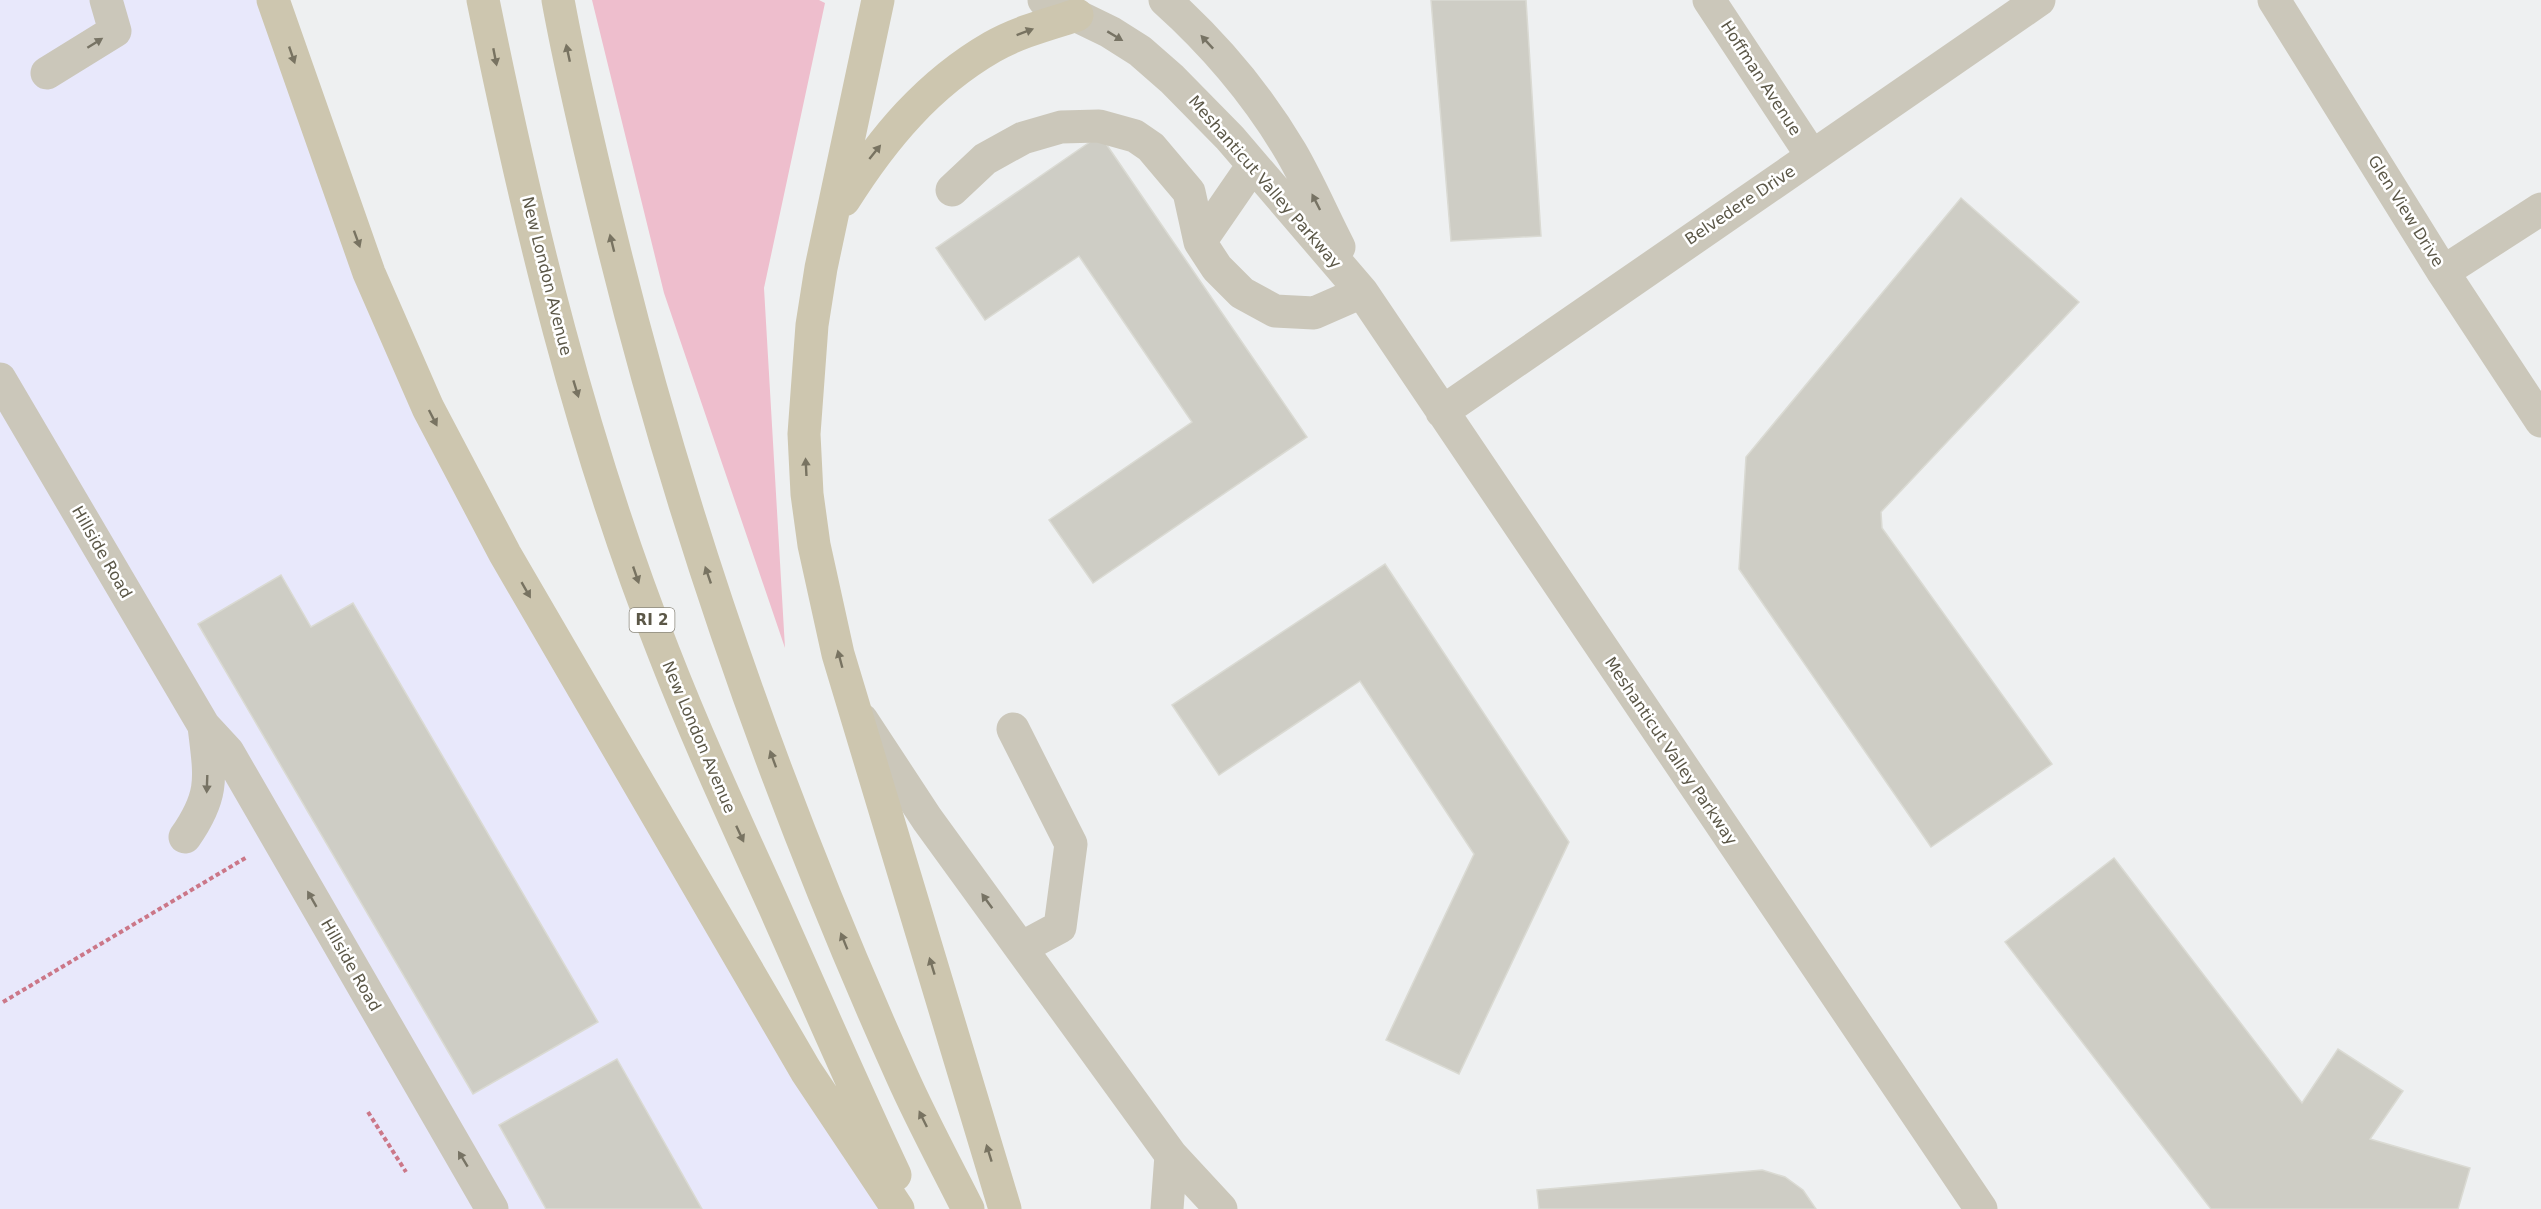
<svg xmlns="http://www.w3.org/2000/svg" width="2541" height="1209" font-family="'DejaVu Sans',sans-serif">
  <rect width="100%" height="100%" fill="#eef0f1"/>
  <path fill="#e8e8fb" d="M 0,0 L 268,0 L 353,252 L 884,1209 L 0,1209 Z"/>
  <path fill="#eebecd" d="M 592,0 L 819,0 L 825,3 L 764,288 L 785,648 L 664,293 Z"/>
  <path fill="#cecdc5" stroke="#dadad3" stroke-width="1.5" d="M 1431,0 L 1526,0 L 1541,236 L 1451,241 Z
    M 1100,135 L 1307,437 L 1093,583 L 1049,520 L 1192,422 L 1079,256 L 985,320 L 936,248 Z
    M 1961,198 L 2079,302 L 1881,512 L 1882,528 L 2052,764 L 1931,847 L 1739,569 L 1746,457 Z
    M 1385,564 L 1569,842 L 1459,1074 L 1386,1040 L 1474,854 L 1360,681 L 1219,775 L 1172,705 Z
    M 281,575 L 311,627 L 353,603 L 598,1022 L 473,1094 L 198,624 Z
    M 2114,858 L 2302,1103 L 2338,1049 L 2403,1091 L 2370,1139 L 2470,1168 L 2458,1209 L 2211,1209 L 2005,942 Z
    M 617,1059 L 702,1209 L 546,1209 L 499,1125 Z
    M 1762,1170 L 1785,1177 L 1803,1190 L 1816,1209 L 1539,1209 L 1537,1190 Z"/>
  <g fill="none" stroke-linecap="round" stroke-linejoin="round">
    <path stroke="#cb7788" stroke-width="4" stroke-dasharray="4.5 3" stroke-linecap="butt" d="M 3,1002 L 247,857
      M 368,1112 L 406,1172"/>
    <path stroke="#cbc7ba" stroke-width="33" d="M 1044,0 L 1110,32 L 1140,51 L 1172,79 L 1230,138 L 1362,292 L 1981,1209
      M 1165,0 C 1214,44 1258,96 1291,152 C 1309,183 1323,216 1339,247
      M 1709,0 L 1812,156
      M 2274,0 L 2443,272 L 2541,421
      M 47,73 L 115,31 L 106,0
      M 952,190 L 985,159 L 1023,138 L 1061,127 L 1099,126 L 1135,136 L 1151,147 L 1189,192 L 1200,242 L 1217,268 L 1242,293 L 1275,311 L 1314,313 L 1362,292
      M 1200,242 L 1253,165
      M 2443,272 L 2541,209
      M 0,379 L 204,726 L 228,752 L 492,1209
      M 1442,412 L 2039,0
      M 862,720 L 927,819 L 1171,1155 L 1221,1209
      M 1013,729 L 1071,844 L 1060,927 L 1021,948
      M 185,837 C 215,794 210,777 204,726
      M 1167,1209 L 1171,1155"/>
    <path stroke="#cdc6af" stroke-width="33" d="M 273,0 L 369,273 L 428,408 L 505,554 L 806,1071 L 898,1209
      M 483,0 C 528,221 581,443 664,653 C 697,738 736,822 774,906 C 814,996 853,1086 895,1175
      M 558,0 C 573,82 593,164 613,245 C 683,529 782,809 902,1076 C 922,1121 946,1165 968,1209
      M 878,0 L 821,268 L 812,325 L 804,434 L 807,494 L 814,545 L 838,654 L 1005,1209
      M 844,200 C 883,138 928,84 992,47 C 1018,32 1049,24 1077,15"/>
  </g>
  <defs><path id="oneway-solid" d="M-6-.8H1V-3.2L6.5 0L1 3.2V.8H-6Z" transform="scale(1.5)"/></defs>
  <g fill="#787361">
    <use href="#oneway-solid" transform="translate(1025 32) rotate(-21)"/>
    <use href="#oneway-solid" transform="translate(568 53) rotate(-102)"/>
    <use href="#oneway-solid" transform="translate(292 55) rotate(71)"/>
    <use href="#oneway-solid" transform="translate(495 57) rotate(79)"/>
    <use href="#oneway-solid" transform="translate(875 152) rotate(-51)"/>
    <use href="#oneway-solid" transform="translate(357 239) rotate(70)"/>
    <use href="#oneway-solid" transform="translate(612 243) rotate(-104)"/>
    <use href="#oneway-solid" transform="translate(576 389) rotate(73)"/>
    <use href="#oneway-solid" transform="translate(433 418) rotate(63)"/>
    <use href="#oneway-solid" transform="translate(806 467) rotate(-93)"/>
    <use href="#oneway-solid" transform="translate(636 575) rotate(71)"/>
    <use href="#oneway-solid" transform="translate(708 575) rotate(-109)"/>
    <use href="#oneway-solid" transform="translate(526 590) rotate(60)"/>
    <use href="#oneway-solid" transform="translate(840 659) rotate(-105)"/>
    <use href="#oneway-solid" transform="translate(773 759) rotate(-110)"/>
    <use href="#oneway-solid" transform="translate(740 834) rotate(65)"/>
    <use href="#oneway-solid" transform="translate(844 941) rotate(-112)"/>
    <use href="#oneway-solid" transform="translate(932 966) rotate(-107)"/>
    <use href="#oneway-solid" transform="translate(923 1119) rotate(-116)"/>
    <use href="#oneway-solid" transform="translate(989 1153) rotate(-107)"/>
  </g>
  <g fill="#777364">
    <use href="#oneway-solid" transform="translate(1115 36) rotate(31)"/>
    <use href="#oneway-solid" transform="translate(1207 42) rotate(-133)"/>
    <use href="#oneway-solid" transform="translate(95 43) rotate(-32)"/>
    <use href="#oneway-solid" transform="translate(1316 202) rotate(-117)"/>
    <use href="#oneway-solid" transform="translate(207 784) rotate(92)"/>
    <use href="#oneway-solid" transform="translate(312 899) rotate(-120)"/>
    <use href="#oneway-solid" transform="translate(987 901) rotate(-126)"/>
    <use href="#oneway-solid" transform="translate(463 1159) rotate(-121)"/>
  </g>
  <g text-anchor="middle" dominant-baseline="central" stroke-width="5" stroke-linejoin="round" paint-order="stroke">
    <rect fill="#fff" stroke="#8c897e" stroke-width="1.5" x="629.5" y="608" width="45" height="24" rx="4.5"/>
    <g font-size="15" font-weight="bold" fill="#5b5747">
      <text x="652" y="620">RI 2</text>
    </g>
    <g font-size="16" fill="#5b5747" stroke="#fff">
      <text transform="translate(1761 78) rotate(57)">Hoffman Avenue</text>
      <text transform="translate(1265 182) rotate(49)">Meshanticut Valley Parkway</text>
      <text transform="translate(1740 205) rotate(-34)">Belvedere Drive</text>
      <text transform="translate(2406 211) rotate(58)">Glen View Drive</text>
      <text transform="translate(547 276) rotate(76)">New London Avenue</text>
      <text transform="translate(102 552) rotate(60)">Hillside Road</text>
      <text transform="translate(699 737) rotate(67)">New London Avenue</text>
      <text transform="translate(1671 751) rotate(56)">Meshanticut Valley Parkway</text>
      <text transform="translate(351 965) rotate(60)">Hillside Road</text>
    </g>
  </g>
</svg>
